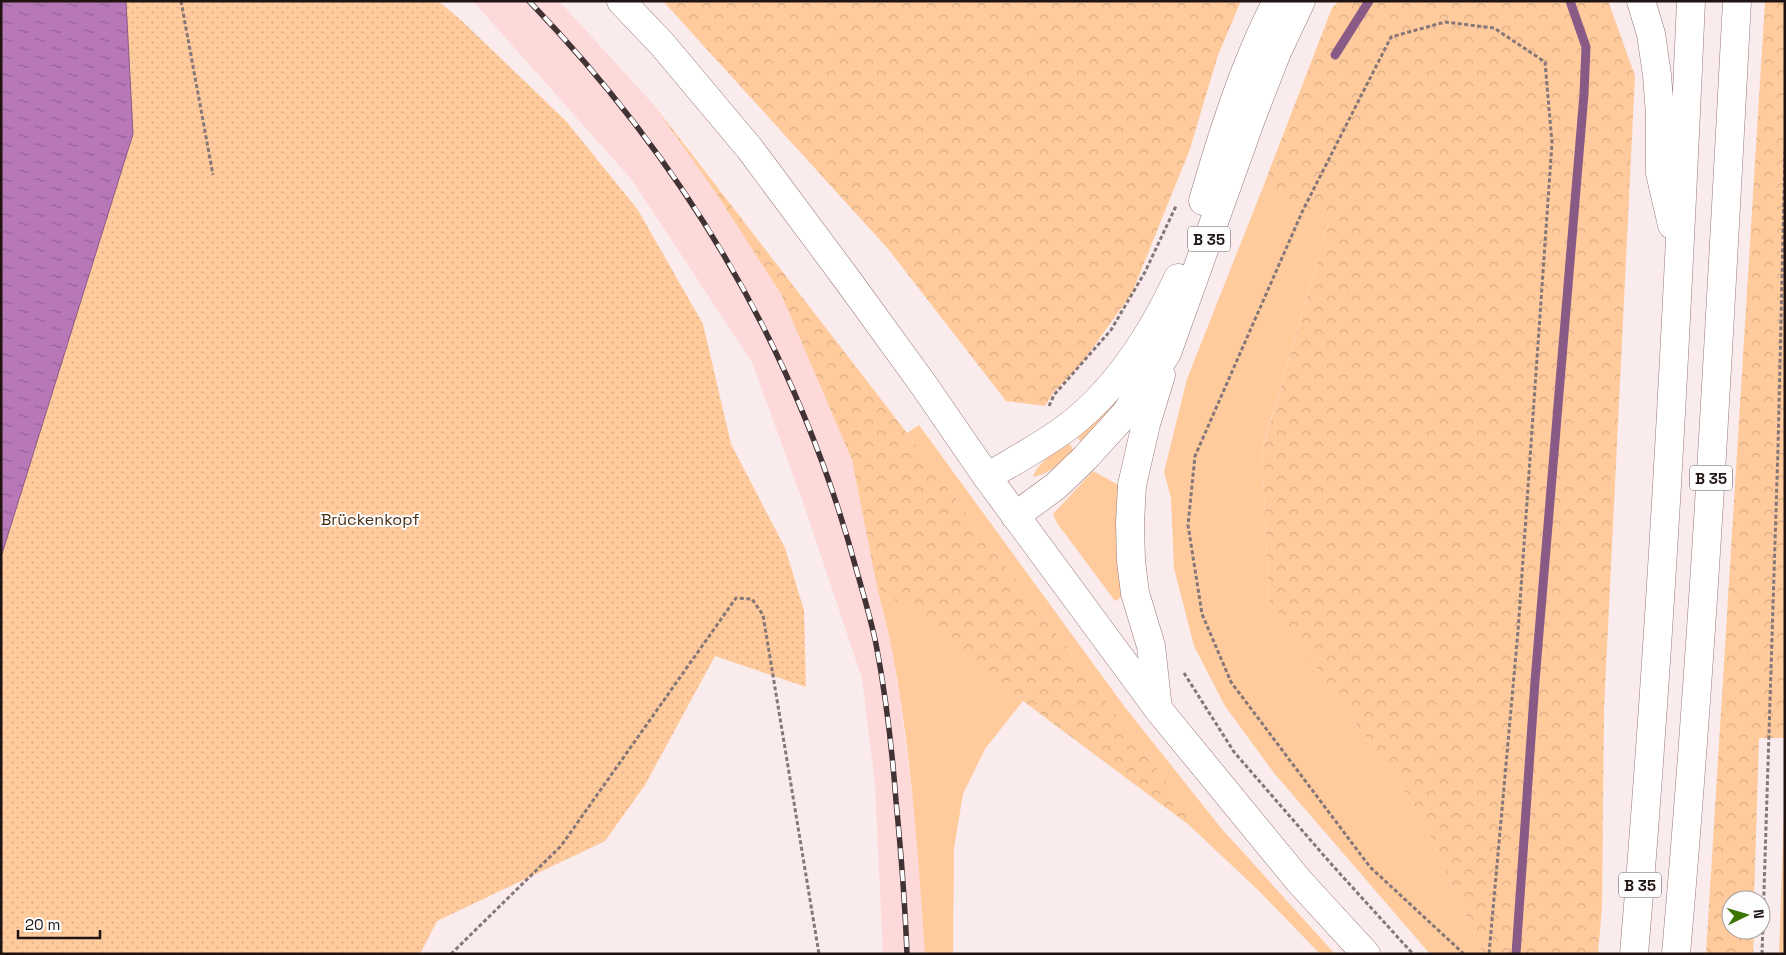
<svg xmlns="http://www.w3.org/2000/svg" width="1786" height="955" font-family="'Space Grotesk',sans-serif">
  <defs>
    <pattern id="forest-crowns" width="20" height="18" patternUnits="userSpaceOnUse" patternTransform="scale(1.25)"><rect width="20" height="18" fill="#ffcb9d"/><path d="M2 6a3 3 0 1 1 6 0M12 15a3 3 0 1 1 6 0" fill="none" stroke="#daad86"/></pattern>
    <pattern id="park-dots" width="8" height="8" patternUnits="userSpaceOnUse" patternTransform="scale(1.25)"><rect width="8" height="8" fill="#ffcb9d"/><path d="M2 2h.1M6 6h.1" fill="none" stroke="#daad86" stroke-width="1.8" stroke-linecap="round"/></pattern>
    <pattern id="water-ripples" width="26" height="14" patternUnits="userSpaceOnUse" patternTransform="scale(1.25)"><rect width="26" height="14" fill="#b878b7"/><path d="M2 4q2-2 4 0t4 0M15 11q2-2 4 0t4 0" fill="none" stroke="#956194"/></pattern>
  </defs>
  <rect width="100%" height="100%" fill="#faebec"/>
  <path fill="#fdd9da" d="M 473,1 L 559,1 L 653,104 L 716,193 L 781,294 L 852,460 L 877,587 L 892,649 L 900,698 L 917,834 L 925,954 L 883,954 L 875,783 L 862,678 L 805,508 L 752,362 L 632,180 Z"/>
  <path fill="#ffcb9d" d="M 1263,187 L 1330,219 L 1262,450 L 1269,601 L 1421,815 L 1483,954 L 1430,954 L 1274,773 L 1225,706 L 1194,646 L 1174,568 L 1171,498 L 1164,472 L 1187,379 Z
    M 1118,397 L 1118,402 L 1082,443 L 1077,437 Z
    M 919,425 L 1124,706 L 1221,828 L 1335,954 L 1320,954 L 1259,891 L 1189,825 L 1189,812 L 907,433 Z
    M 1069,443 L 1074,451 C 1061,462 1050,474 1033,477 C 1038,462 1056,451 1069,443 Z
    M 1093,471 L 1120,486 L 1124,596 L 1115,601 L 1057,523 L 1053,514 Z
    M 877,587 L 1023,701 L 985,749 L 963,794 L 954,848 L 953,954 L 925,954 C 918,852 911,750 892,650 C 888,629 882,608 877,587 Z
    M 1785,779 L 1785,954 L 1779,954 Z"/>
  <path fill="url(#forest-crowns)" d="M 663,1 L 1241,1 L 1218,55 L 1190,149 L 1132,293 L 1082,363 L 1053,393 L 1045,406 L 1006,401 L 889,250 Z
    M 1339,1 L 1608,1 L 1635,76 L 1604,708 L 1602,906 L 1598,954 L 1483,954 L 1421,815 L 1269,601 L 1262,451 L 1330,219 L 1263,187 L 1332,8 Z
    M 1765,1 L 1785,1 L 1785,738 L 1759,738 L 1754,900 L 1731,900 L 1731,930 L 1754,930 L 1753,954 L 1706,954 Z
    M 653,104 L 907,433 L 1189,812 L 1189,825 L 1023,701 L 877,587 L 852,460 L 781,294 L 716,193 Z"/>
  <path fill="url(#park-dots)" d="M 1,1 L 438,1 L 461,20 L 566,121 L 638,210 L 703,324 L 731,444 L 785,548 L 804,610 L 806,687 L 715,656 L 645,785 L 605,841 L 437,921 L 420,954 L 1,954 Z"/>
  <path fill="url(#water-ripples)" stroke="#8a5a86" d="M 1,1 L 126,1 L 133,134 L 1,557 Z"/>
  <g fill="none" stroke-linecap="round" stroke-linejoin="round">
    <path stroke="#8a5a86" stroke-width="9" d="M 1335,55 L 1369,1
      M 1516,954 L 1535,681 L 1584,94 L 1586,47 L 1570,1"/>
    <g stroke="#99797a" stroke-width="29">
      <path id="minor" d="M 621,1 L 662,44 L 750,149 L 846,278 L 923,384 L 987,477 L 1158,709 L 1299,881 L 1366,954"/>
    </g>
    <g stroke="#99797a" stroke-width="29">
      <path id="highway" d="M 1641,1 L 1651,34 L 1657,75 L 1660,114 L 1660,173 L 1672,225
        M 1203,201 C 1222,135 1245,62 1277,1
        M 987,477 C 1012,462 1038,448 1062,431 C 1115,393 1151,336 1178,278
        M 1015,516 L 1056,486 L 1085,458 L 1125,414 L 1167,353 L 1251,119 L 1277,52 L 1301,1
        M 1158,709 L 1151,646 L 1135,593 L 1131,561 L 1130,524 L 1132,485 L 1146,424 L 1161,375
        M 1634,954 C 1661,637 1677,319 1691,1
        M 1676,954 C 1704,637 1720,319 1737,1"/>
    </g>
    <path stroke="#857778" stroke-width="3" stroke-dasharray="4 2.5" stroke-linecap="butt" d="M 181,1 L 213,175
      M 1049,406 L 1054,395 L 1111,330 L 1145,272 L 1176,206
      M 1184,673 L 1234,752 L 1333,866 L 1413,954
      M 451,954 L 561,846 L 736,598 L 752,599 L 763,615 L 819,954
      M 1464,954 L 1370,867 L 1231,682 L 1202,614 L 1188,525 L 1195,456 L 1303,210 L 1391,37 L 1445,22 L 1494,28 L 1545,62 L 1552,143 L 1518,631 L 1489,954
      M 1762,954 L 1778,448 L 1785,150"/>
    <use href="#minor" stroke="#fff" stroke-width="28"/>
    <use href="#highway" stroke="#fff" stroke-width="28"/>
    <g stroke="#413334" stroke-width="5.5">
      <path id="rail" d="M 529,1 C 687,165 798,352 857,572 C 864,596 871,620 876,644 C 886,696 892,748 896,801 C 901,852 905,903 907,954"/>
    </g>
    <use href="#rail" stroke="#fdfdfd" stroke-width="4" stroke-dasharray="11" stroke-linecap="butt"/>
  </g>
  <g text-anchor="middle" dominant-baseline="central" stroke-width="4" stroke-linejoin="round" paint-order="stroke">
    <g fill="#fdfdfd" stroke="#62595a" stroke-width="1">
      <rect x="1188" y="226.5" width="42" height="25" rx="4"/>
      <rect x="1690" y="465.5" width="42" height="25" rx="4"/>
      <rect x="1619" y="872.5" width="42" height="25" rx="4"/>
    </g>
    <g font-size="15" font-weight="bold" fill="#201314">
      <text x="1209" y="239">B 35</text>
      <text x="1711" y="478">B 35</text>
      <text x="1640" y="885">B 35</text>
    </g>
    <g font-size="16" fill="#4a2e12" stroke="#fdfdfd">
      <text x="370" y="519">Brückenkopf</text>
    </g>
  </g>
  <rect width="1786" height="955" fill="none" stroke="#201314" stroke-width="5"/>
  <g transform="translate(1746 915) rotate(85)"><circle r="24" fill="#fdfdfd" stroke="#a59fa0"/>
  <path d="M0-4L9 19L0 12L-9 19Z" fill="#3d7504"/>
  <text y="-8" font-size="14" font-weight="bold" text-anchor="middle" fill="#201314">N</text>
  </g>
  <path d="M18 930v8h82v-8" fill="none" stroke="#201314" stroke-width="2.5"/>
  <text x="25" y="930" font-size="15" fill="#201314" stroke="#fdfdfd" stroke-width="4" paint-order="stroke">20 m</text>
</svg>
